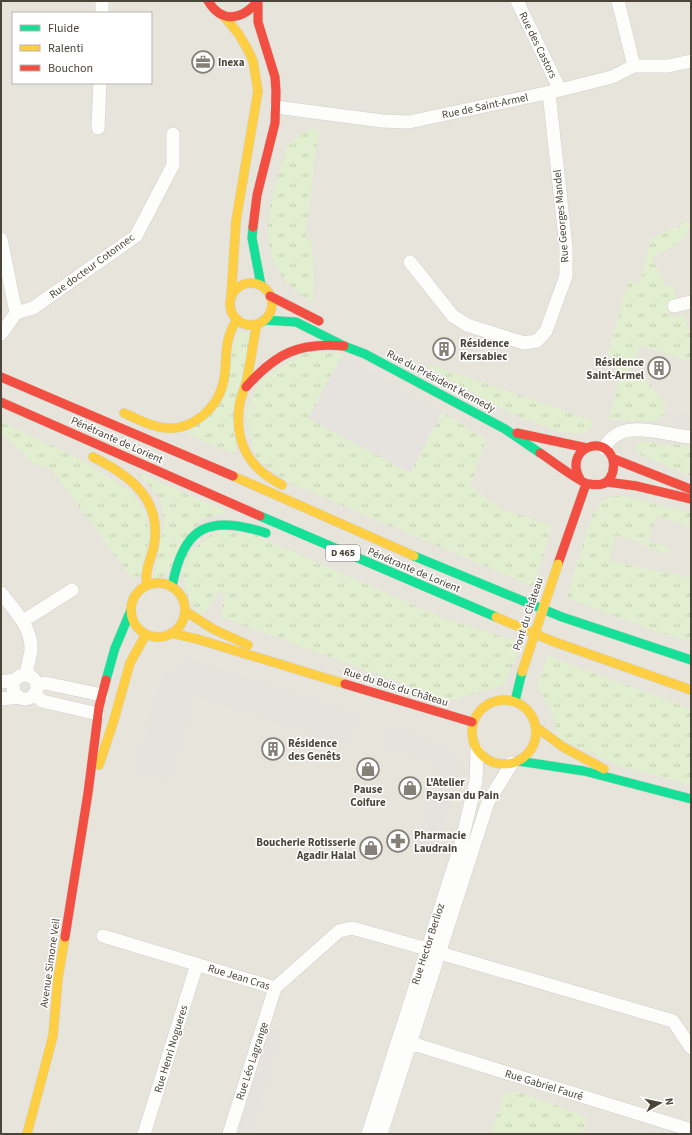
<svg xmlns="http://www.w3.org/2000/svg" width="692" height="1135" font-family="'Source Sans 3',sans-serif">
  <defs>
    <pattern id="grass-tufts" width="24" height="20" patternUnits="userSpaceOnUse"><rect width="24" height="20" fill="#e1eecf"/><path d="M3 7l-1-3M5 7V3M7 7l1-3M15 17l-1-3M17 17v-4M19 17l1-3" fill="none" stroke="#c3cdb2"/></pattern>
  </defs>
  <rect width="100%" height="100%" fill="#f4f2ee"/>
  <path fill="#e7e4dc" fill-rule="evenodd" d="M 1,1 L 691,1 L 691,1134 L 1,1134 ZM 13,13 L 151,13 L 151,83 L 13,83 Z"/>
  <path fill="url(#grass-tufts)" d="M 313,129 L 319,130 L 305,239 L 311,240 L 314,274 L 313,302 C 248,267 268,209 285,151 C 292,139 299,133 313,129 Z
    M 686,222 L 691,224 L 684,239 L 652,258 L 666,287 L 673,284 L 676,300 L 668,302 L 670,317 L 685,315 L 689,331 L 691,330 L 691,362 L 640,345 L 630,374 L 646,379 L 666,405 L 664,415 L 655,421 L 608,420 L 620,377 L 608,352 L 629,280 L 639,284 L 651,239 C 662,232 674,230 686,222 Z
    M 239,331 L 250,334 L 235,455 L 185,433 L 204,421 Z
    M 307,351 L 345,354 L 342,358 L 341,357 L 409,473 L 442,412 L 486,439 L 470,486 L 501,509 L 552,526 L 534,587 L 297,486 L 283,479 L 256,458 L 245,413 L 260,380 Z
    M 429,364 L 583,417 L 592,421 L 593,425 C 588,436 570,434 559,432 L 510,413 L 428,368 Z
    M 1,422 L 84,461 L 132,492 L 145,512 L 150,539 L 140,576 L 131,577 L 52,470 L 34,464 L 1,432 Z
    M 641,442 L 691,446 L 691,476 L 637,453 L 636,445 Z
    M 136,472 L 228,512 L 202,519 L 165,576 L 154,578 L 164,519 L 160,498 Z
    M 612,496 L 625,496 L 691,513 L 691,527 L 657,516 L 648,541 L 670,548 L 668,554 L 642,545 L 640,542 L 616,535 L 609,561 L 691,578 L 691,642 L 655,631 L 566,598 L 592,515 L 601,502 Z
    M 218,530 L 255,535 L 443,618 L 522,643 L 504,685 L 453,700 L 409,694 L 410,686 L 221,617 L 225,594 L 219,591 L 209,608 L 200,617 L 187,596 L 182,573 L 187,554 Z
    M 548,656 L 691,709 L 691,785 L 619,766 L 558,738 L 552,714 L 537,685 Z
    M 504,1092 L 520,1092 L 587,1117 L 582,1134 L 491,1134 Z"/>
  <path fill="#e6e3df" d="M 341,357 L 442,412 L 410,473 L 308,418 Z
    M 677,414 L 691,415 L 691,437 L 671,435 Z
    M 183,658 L 358,714 L 350,746 L 195,695 L 194,705 L 170,780 L 134,771 L 164,670 L 177,674 Z
    M 390,725 L 447,747 L 454,752 L 460,763 L 459,781 L 434,858 L 414,851 L 437,776 L 437,766 L 429,760 L 382,745 Z
    M 283,1029 L 252,1134 L 229,1134 L 261,1032 Z
    M 641,1126 L 663,1134 L 638,1134 Z"/>
  <g fill="none" stroke-linecap="round" stroke-linejoin="round">
    <g stroke="#d2d0cb" stroke-width="14">
      <path id="street" d="M 517,1 L 560,90
        M 618,1 L 634,66
        M 102,13 L 102,1
        M 276,107 L 382,121 L 409,122 L 560,90 L 612,77 L 634,66 L 668,66 L 691,61
        M 98,128 L 100,83
        M 1,239 L 16,313 L 1,334
        M 410,262 L 453,316 L 467,325 L 524,343 L 537,341 L 546,331 L 566,276 L 566,247 L 549,93
        M 674,306 L 691,302
        M 16,313 L 33,308 L 136,236 L 173,165 L 173,134
        M 604,448 C 622,416 662,435 691,437
        M 1,593 C 14,610 32,627 31,650 C 30,658 27,667 26,675
        M 23,621 L 72,590
        M13 687a12 12 0 1 1 24 0a12 12 0 1 1-24 0Z
        M 1,682 L 15,680
        M 37,685 L 45,683 L 102,695
        M 34,694 L 42,701 L 98,714
        M 1,699 L 19,697
        M 103,936 L 275,988 L 339,931 L 352,928 L 427,949
        M 440,953 L 673,1021 L 691,1048
        M 401,1040 L 691,1130
        M 144,1134 L 197,964
        M 229,1134 L 275,988
        M 368,1134 L 461,844 L 476,781 L 477,751
        M 381,1134 L 488,802 L 512,763"/>
    </g>
    <g stroke="#d3cfc5" stroke-width="10">
      <path id="fast" d="M 253,227 L 252,238 L 261,285
        M 264,320 L 296,322 L 344,346 L 365,354 L 505,429 L 540,453
        M 260,516 L 496,617
        M 414,556 L 562,617 L 691,660
        M 172,587 C 183,526 209,514 266,533
        M 106,680 L 115,648 L 131,610
        M 515,701 L 522,672
        M 518,761 L 584,771 L 691,799"/>
    </g>
    <g stroke="#d3cfc5" stroke-width="10">
      <path id="slow" d="M 223,15 L 238,33 L 248,50 L 253,61 L 258,91 L 236,221 L 231,298
        M230 304a21 21 0 1 1 42 0a21 21 0 1 1-42 0Z
        M 257,324 C 253,342 251,360 247,379 C 245,388 240,398 239,408 C 235,445 250,469 282,485
        M 124,413 C 137,419 152,427 167,428 C 193,430 217,408 223,384 C 229,358 221,346 237,319
        M 93,457 C 131,476 162,499 154,546 C 151,559 144,571 147,585
        M 233,476 L 414,556
        M131 610a27 27 0 1 1 54 0a27 27 0 1 1-54 0Z
        M 185,611 L 213,629 L 248,645
        M 496,617 L 552,641 L 691,690
        M 171,633 L 197,639 L 345,684
        M472 732a32 32 0 1 1 64 0a32 32 0 1 1-64 0Z
        M 536,727 L 563,747 L 604,769
        M 99,765 L 113,723 L 130,663 L 146,634
        M 27,1134 L 53,1036 L 58,978 L 65,937"/>
    </g>
    <g stroke="#d3cfc5" stroke-width="10">
      <path id="jam" d="M 208,1 C 222,24 242,20 258,1
        M 253,227 L 257,195 L 275,123 L 276,92 L 275,77 L 258,22 L 258,1
        M 270,296 L 319,321
        M 1,377 L 233,476
        M 246,387 C 276,353 299,342 344,346
        M 1,402 L 260,516
        M 517,433 L 587,448
        M 540,453 C 550,459 580,483 589,484 C 597,485 605,486 610,478 C 614,472 614,466 613,460 C 605,432 563,449 580,479
        M 614,459 L 690,489
        M 607,482 L 637,486 L 691,499
        M 558,564 L 586,484
        M 345,684 L 472,722
        M 65,937 L 88,793 L 99,707 L 106,680"/>
    </g>
    <use href="#street" stroke="#fdfdfc" stroke-width="13"/>
    <use href="#fast" stroke="#16e098" stroke-width="9"/>
    <use href="#slow" stroke="#ffcf43" stroke-width="9"/>
    <use href="#jam" stroke="#f24e42" stroke-width="9"/>
    <g stroke="#d3cfc5" stroke-width="10" stroke-linecap="butt">
      <path id="slow-bridge" d="M 522,672 L 558,564"/>
    </g>
    <use href="#slow-bridge" stroke="#ffcf43" stroke-width="9"/>
  </g>
  <defs>
    <g id="office-ring" transform="scale(1.15)"><circle r="9.5" fill="#fff" stroke="#868178" stroke-width="1.5"/><path d="M-6-3h4V-5.5h4V-3h4V5H-6ZM-1-4.5V-3h2v-1.5ZM-6 0V1H6V0Z" fill="#868178"/></g>
    <g id="building-ring" transform="scale(1.15)"><circle r="9.5" fill="#fff" stroke="#868178" stroke-width="1.5"/><path d="M-4-6H4V6H1V3H-1V6H-4ZM-2.5-4.3h1.7v1.8h-1.7ZM.8-4.3h1.7v1.8H.8ZM-2.5-1h1.7V.8h-1.7ZM.8-1h1.7V.8H.8Z" fill="#868178"/></g>
    <g id="shop-ring" transform="scale(1.15)"><circle r="9.5" fill="#fff" stroke="#868178" stroke-width="1.5"/><path d="M-5-2.5h2.3a2.7 3.5 0 0 1 5.4 0H5L5.5 6h-11ZM-1.5-2.5h3a1.5 2.3 0 0 0-3 0Z" fill="#868178"/></g>
    <g id="pharmacy-ring" transform="scale(1.15)"><circle r="9.5" fill="#fff" stroke="#868178" stroke-width="1.5"/><path d="M-2-6h4v4h4v4h-4v4h-4v-4h-4v-4h4Z" fill="#868178"/></g>
  </defs>
  <g fill-rule="evenodd">
    <use href="#office-ring" x="203" y="62"/>
    <use href="#building-ring" x="444" y="349"/>
    <use href="#building-ring" x="659" y="368"/>
    <use href="#building-ring" x="273" y="749"/>
    <use href="#shop-ring" x="368" y="769"/>
    <use href="#shop-ring" x="410" y="788"/>
    <use href="#pharmacy-ring" x="398" y="841"/>
    <use href="#shop-ring" x="371" y="848"/>
  </g>
  <g text-anchor="middle" dominant-baseline="central" stroke-width="3" stroke-linejoin="round" paint-order="stroke">
    <rect fill="#fff" stroke="#817c74" stroke-width="1" x="326" y="545" width="34" height="16" rx="3"/>
    <g font-size="10" font-weight="bold" fill="#4b4439">
      <text x="343" y="553">D 465</text>
    </g>
    <g font-size="11" fill="#4b4439" stroke="#fff">
      <text transform="translate(538 45) rotate(64)">Rue des Castors</text>
      <text transform="translate(485 106) rotate(-12)">Rue de Saint-Armel</text>
      <text transform="translate(561 216) rotate(-95)">Rue Georges Mandel</text>
      <text transform="translate(92 266) rotate(-36)">Rue docteur Cotonnec</text>
      <text transform="translate(441 381) rotate(28)">Rue du Président Kennedy</text>
      <text transform="translate(117 440) rotate(24)">Pénétrante de Lorient</text>
      <text transform="translate(414 570) rotate(23)">Pénétrante de Lorient</text>
      <text transform="translate(528 614) rotate(-72)">Pont du Château</text>
      <text transform="translate(396 687) rotate(17)">Rue du Bois du Château</text>
      <text transform="translate(428 944) rotate(-72)">Rue Hector Berlioz</text>
      <text transform="translate(50 963) rotate(-82)">Avenue Simone Veil</text>
      <text transform="translate(239 977) rotate(17)">Rue Jean Cras</text>
      <text transform="translate(171 1049) rotate(-73)">Rue Henri Nogueres</text>
      <text transform="translate(252 1061) rotate(-72)">Rue Léo Lagrange</text>
      <text transform="translate(544 1085) rotate(17)">Rue Gabriel Fauré</text>
    </g>
    <g font-size="11" font-weight="bold" fill="#4b4439" stroke="#fff" text-anchor="start">
      <text x="218" y="62">Inexa</text>
      <text x="460" y="343">Résidence<tspan x="460" dy="13">Kersabiec</tspan></text>
      <text x="644" y="362" text-anchor="end">Résidence<tspan x="644" dy="13">Saint-Armel</tspan></text>
      <text x="288" y="743">Résidence<tspan x="288" dy="13">des Genêts</tspan></text>
      <text x="426" y="782">L'Atelier<tspan x="426" dy="13">Paysan du Pain</tspan></text>
      <text x="368" y="789" text-anchor="middle">Pause<tspan x="368" dy="13">Coifure</tspan></text>
      <text x="414" y="835">Pharmacie<tspan x="414" dy="13">Laudrain</tspan></text>
      <text x="356" y="842" text-anchor="end">Boucherie Rotisserie<tspan x="356" dy="13">Agadir Halal</tspan></text>
    </g>
  </g>
  <rect width="692" height="1135" fill="none" stroke="#4b4439" stroke-width="4"/>
  <rect x="12" y="12" width="140" height="72" fill="#ffffff" stroke="#b7b4b0"/>
  <rect x="20" y="25" width="20" height="6" fill="#16e098" stroke="#b7b4b0"/>
  <text x="48" y="32" font-size="12" fill="#4b4439">Fluide</text>
  <rect x="20" y="45" width="20" height="6" fill="#ffcf43" stroke="#b7b4b0"/>
  <text x="48" y="52" font-size="12" fill="#4b4439">Ralenti</text>
  <rect x="20" y="65" width="20" height="6" fill="#f24e42" stroke="#b7b4b0"/>
  <text x="48" y="72" font-size="12" fill="#4b4439">Bouchon</text>
  <g transform="translate(660 1103) rotate(81)" stroke="#ffffff" stroke-width="3" paint-order="stroke">
  <path d="M0-3L7 15L0 10L-7 15Z" fill="#4b4439"/>
  <text y="-6" font-size="11" font-weight="bold" text-anchor="middle" fill="#4b4439">N</text>
  </g>
</svg>
